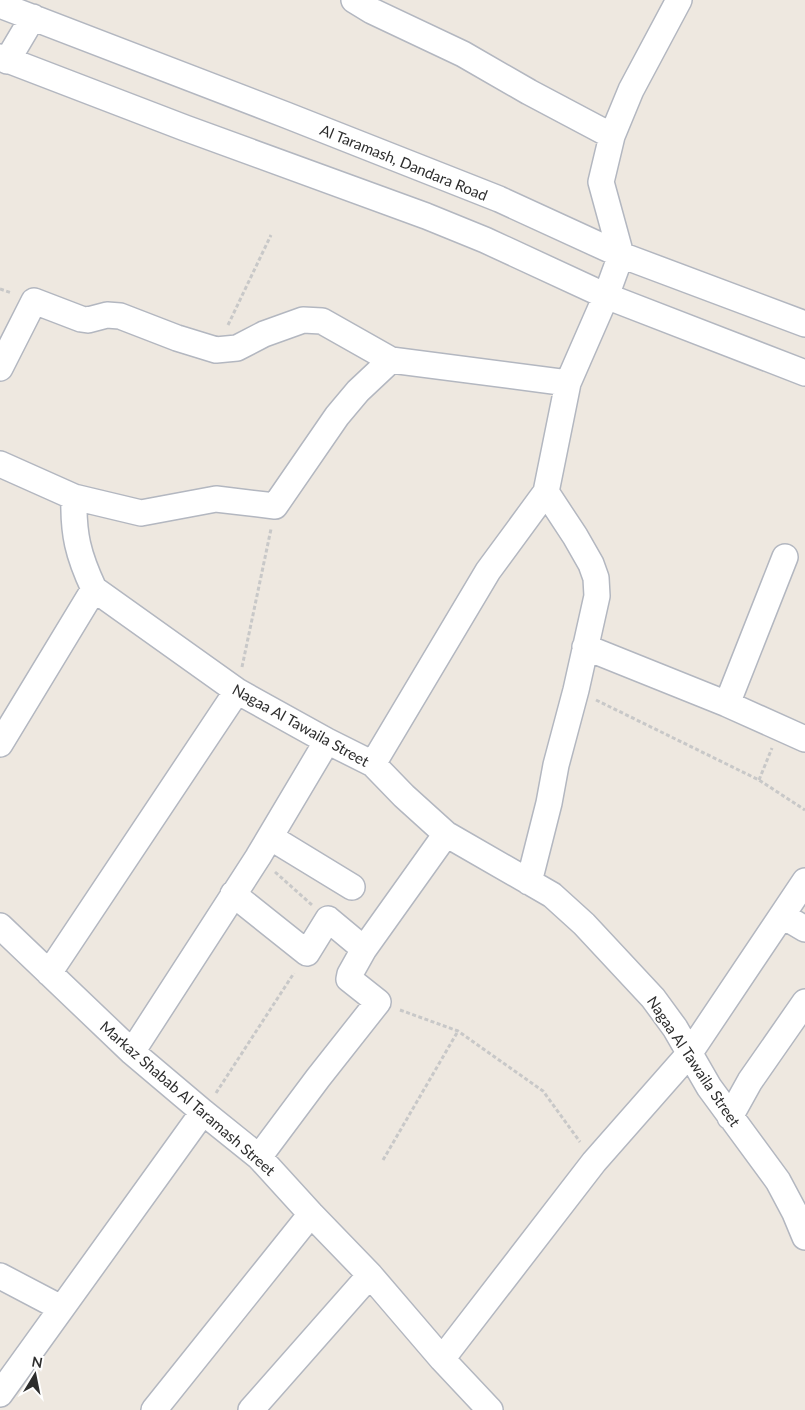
<svg xmlns="http://www.w3.org/2000/svg" width="805" height="1410" font-family="Lato,sans-serif">
  <rect width="100%" height="100%" fill="#eee8e0"/>
  <g fill="none" stroke-linecap="round" stroke-linejoin="round">
    <g stroke="#b3b7c0" stroke-width="28">
      <path id="minor" d="M 354,0 L 372,11 L 463,54 L 529,92 L 612,136
        M 0,5 L 286,115 L 499,199 L 621,255 L 805,324
        M 0,57 L 185,128 L 426,216 L 485,240 L 606,296 L 805,373
        M 7,61 L 33,17
        M 0,368 L 34,301 L 81,319 L 88,320 L 107,315 L 120,316 L 177,338 L 216,350 L 237,348 L 264,334 L 303,320 L 322,321 L 391,360 L 568,383
        M 0,464 L 74,497 L 141,513 L 216,499 L 275,506 L 337,416 L 358,391 L 391,360
        M 74,497 C 73,534 78,555 94,589 L 237,691 L 327,741 L 373,764 L 404,796 L 446,834 L 552,895 L 584,924 L 653,998 L 675,1028 L 709,1087 L 778,1181 L 795,1213 L 805,1237
        M 585,647 L 727,704 L 805,739
        M 727,704 L 785,557
        M 0,744 L 94,589
        M 373,764 L 488,571 L 546,492 L 568,383 L 606,296 L 621,255 L 601,182 L 612,136 L 631,90 L 679,0
        M 270,837 L 352,887
        M 529,882 L 549,803 L 556,765 L 576,690 L 597,596 L 596,578 L 591,564 L 575,536 L 546,492
        M 233,894 L 307,953 L 328,919 L 364,949 L 350,974 L 349,979 L 378,1002 L 318,1078 L 259,1157
        M 783,916 L 805,929
        M 0,926 L 132,1052 L 203,1112 L 259,1157 L 311,1214 L 370,1275 L 442,1359 L 490,1410
        M 364,949 L 446,834
        M 49,973 L 237,691
        M 132,1052 L 258,857 L 327,741
        M 730,1117 L 750,1081 L 805,1002
        M 0,1276 L 61,1308
        M 442,1359 L 594,1162 L 689,1054 L 805,881
        M 0,1394 L 203,1112
        M 154,1410 L 311,1214
        M 251,1410 L 370,1275"/>
    </g>
    <path stroke="#c8c8c8" stroke-width="3" stroke-dasharray="4 2.5" stroke-linecap="butt" d="M 0,289 L 12,293
      M 228,325 L 271,235
      M 242,667 L 271,529
      M 596,700 L 759,780 L 805,810
      M 759,780 L 772,748
      M 275,872 L 312,905
      M 400,1010 L 458,1031 L 543,1091 L 580,1142
      M 216,1093 L 294,973
      M 383,1160 L 458,1031"/>
    <use href="#minor" stroke="#fff" stroke-width="25"/>
  </g>
  <g text-anchor="middle" dominant-baseline="central" stroke-width="4" stroke-linejoin="round" paint-order="stroke">
    <g font-size="15" fill="#2d2d2d" stroke="#fff">
      <text transform="translate(404 162) rotate(22)">Al Taramash, Dandara Road</text>
      <text transform="translate(301 725) rotate(29)">Nagaa Al Tawaila Street</text>
      <text transform="translate(694 1061) rotate(56)">Nagaa Al Tawaila Street</text>
      <text transform="translate(188 1098) rotate(41)">Markaz Shabab Al Taramash Street</text>
    </g>
  </g>
  <g transform="translate(35 1375) rotate(10)" stroke="#ffffff" stroke-width="4" paint-order="stroke">
  <path d="M0-4L9 19L0 12L-9 19Z" fill="#2d2d2d"/>
  <text y="-8" font-size="14" font-weight="bold" text-anchor="middle" fill="#2d2d2d">N</text>
  </g>
</svg>
